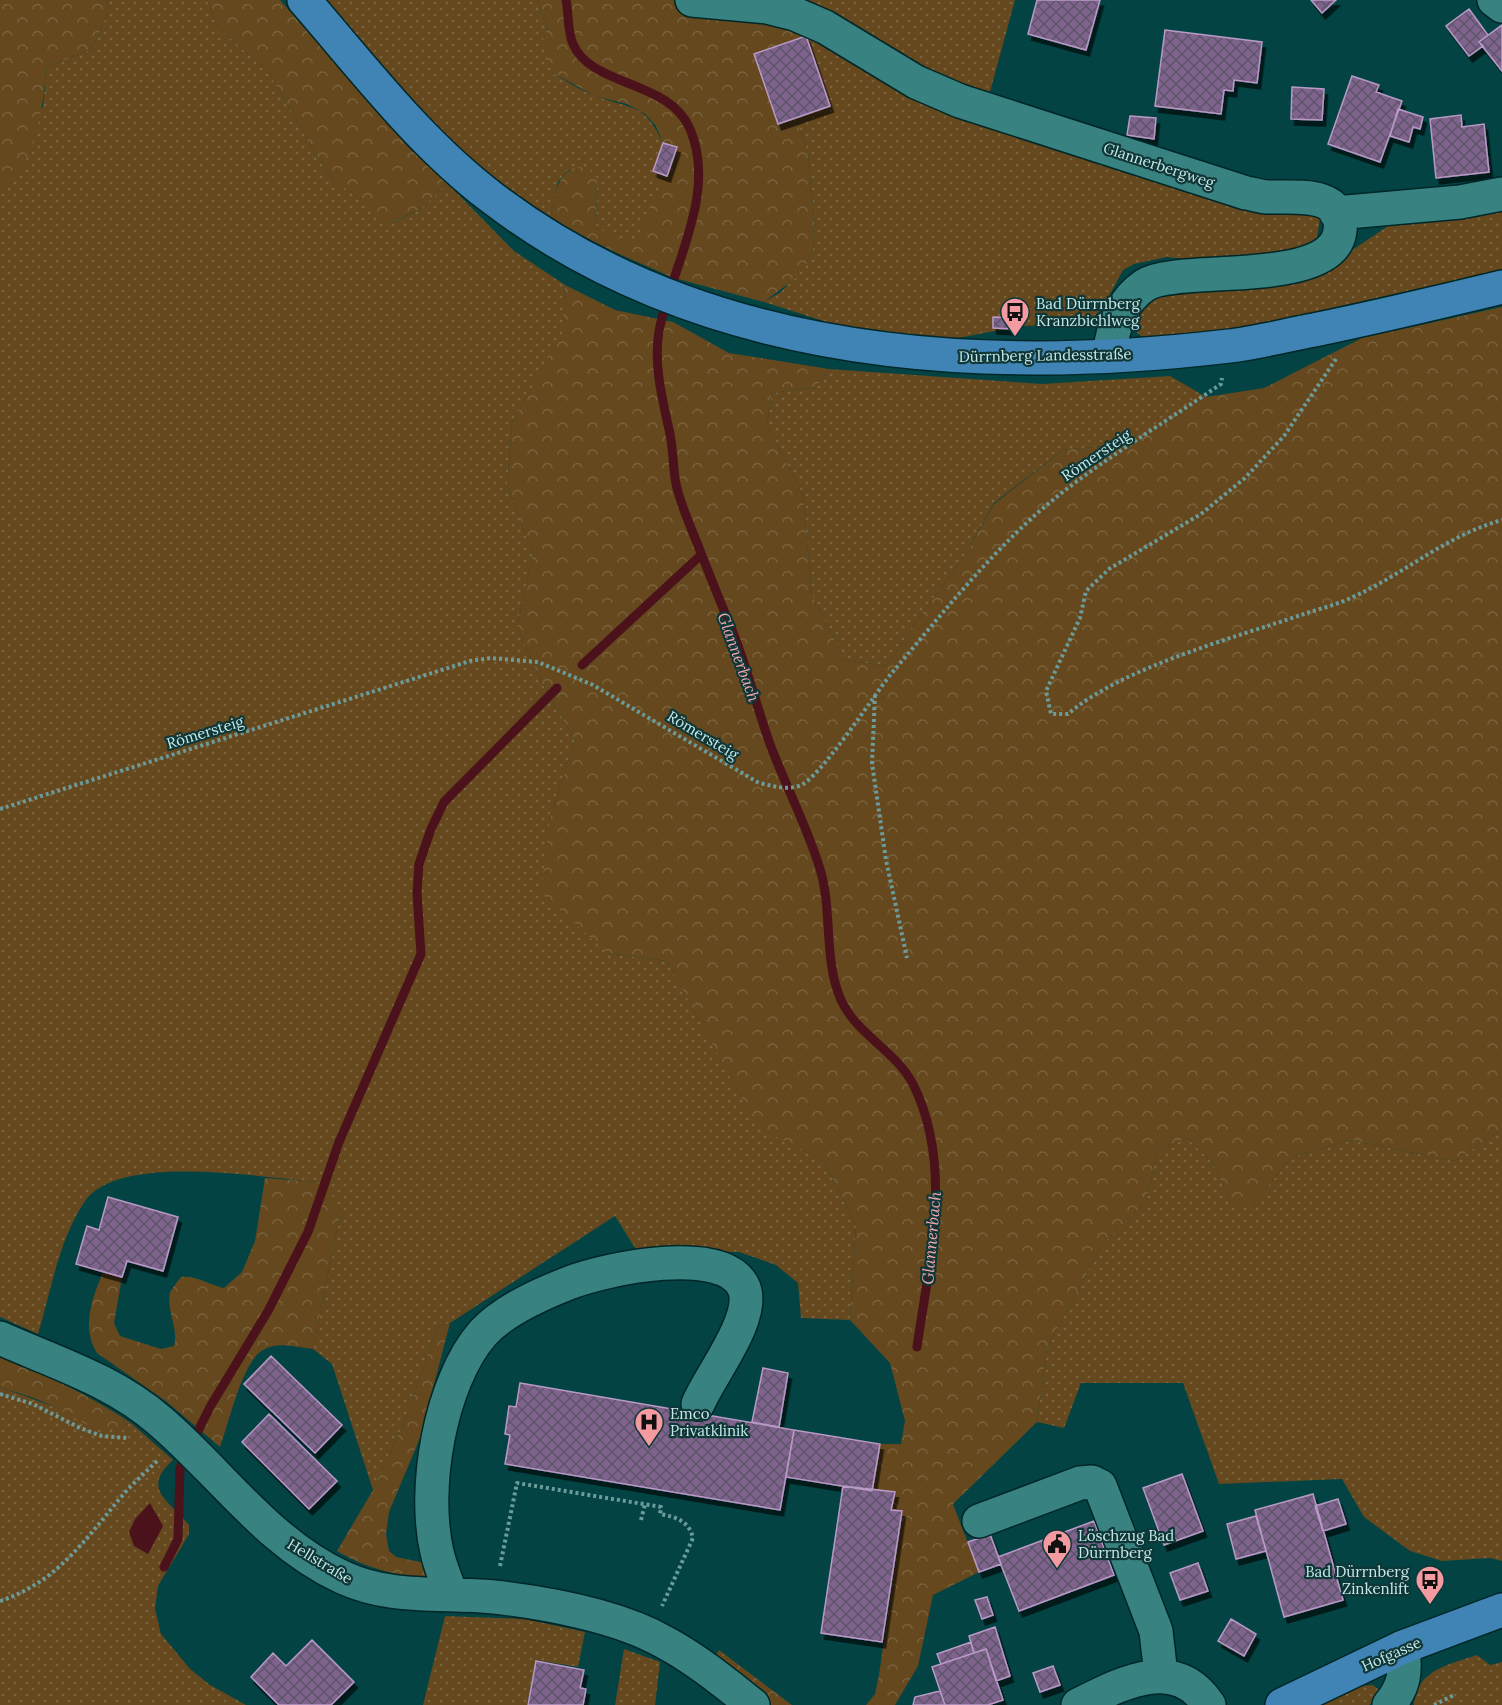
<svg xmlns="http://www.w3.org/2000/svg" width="1502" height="1705" font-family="Lora,serif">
  <defs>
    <pattern id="grass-dots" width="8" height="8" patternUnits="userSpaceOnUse" patternTransform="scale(1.5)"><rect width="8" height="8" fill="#65481d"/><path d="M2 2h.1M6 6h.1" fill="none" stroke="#7a623e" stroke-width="1.8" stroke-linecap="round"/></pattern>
    <pattern id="forest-crowns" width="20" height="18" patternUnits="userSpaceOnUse" patternTransform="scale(1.5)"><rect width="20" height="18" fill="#65481d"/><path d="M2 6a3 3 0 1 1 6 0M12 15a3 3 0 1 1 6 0" fill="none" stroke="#7a623e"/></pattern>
    <pattern id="building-cross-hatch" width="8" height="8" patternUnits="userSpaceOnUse" patternTransform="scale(1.5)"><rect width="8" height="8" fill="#7f638d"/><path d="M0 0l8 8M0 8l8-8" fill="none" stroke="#5d546a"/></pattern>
    <filter id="shadow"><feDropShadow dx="3.5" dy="6" stdDeviation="0" flood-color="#0009"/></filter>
  </defs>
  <rect width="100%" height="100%" fill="#034343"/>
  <path fill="url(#grass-dots)" d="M 106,0 L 207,0 L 218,27 L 269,73 L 329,176 L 392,223 L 422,208 L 447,183 L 514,251 L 565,285 L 563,334 L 512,423 L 507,486 L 533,553 L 517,627 L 542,683 L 575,740 L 550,818 L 607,953 L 667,961 L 757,1126 L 824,1161 L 856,1225 L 850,1320 L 801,1318 L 798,1283 L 776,1265 L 739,1252 L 637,1251 L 615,1216 L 450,1323 L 437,1327 L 406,1418 L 373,1490 L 332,1364 L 313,1349 L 340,1215 L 318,1182 C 264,1178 120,1152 85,1201 C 59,1239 51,1291 38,1334 L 0,1317 L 0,188 L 43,106 L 47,67 L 92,49 L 110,8 Z
    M 323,0 L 537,0 L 547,28 L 543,41 L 553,73 C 566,81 580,90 594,95 C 630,110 644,101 663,143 L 677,147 L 635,246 L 596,228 L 597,178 L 568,170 L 558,182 L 549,219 L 509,191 L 442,136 Z
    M 762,0 L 1015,0 L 988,99 Z
    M 804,26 L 897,83 L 1312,211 L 1320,219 L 1317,237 L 1298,253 L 1193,260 L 1167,257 L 1134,264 L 1123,270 L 1102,309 L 1090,320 L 1080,325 L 1021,326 L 958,338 L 921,340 L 855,331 L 764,302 L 781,292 L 807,263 L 813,248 L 815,228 L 808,153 L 796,117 L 806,36 Z
    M 1502,203 L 1502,270 L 1247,327 L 1147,340 L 1137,333 L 1134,321 L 1146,302 L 1163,293 L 1345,255 L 1397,220 Z
    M 829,369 L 1042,384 L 1170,376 L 1206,397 L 1135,443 L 1063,450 L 994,503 L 964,557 L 916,621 L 887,666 L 845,660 L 812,595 L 803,495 L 767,425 L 772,393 L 816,387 Z
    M 1502,1130 L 1502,1561 L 1490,1558 L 1442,1561 L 1410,1551 L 1364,1517 L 1342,1479 L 1219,1484 L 1183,1383 L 1081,1383 L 1064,1428 L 1037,1422 L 1047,1348 L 1103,1243 L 1146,1201 L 1157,1152 L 1187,1138 L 1213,1163 L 1231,1204 L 1253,1204 L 1292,1157 L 1351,1140 L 1454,1161 Z
    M 0,1387 L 55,1407 L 124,1426 L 131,1423 L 173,1460 C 141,1489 168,1500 189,1525 L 189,1534 L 158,1586 L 155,1609 L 161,1634 L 190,1669 L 210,1685 L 246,1705 L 0,1705 Z
    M 445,1616 L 525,1619 L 585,1632 L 578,1667 L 536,1660 L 527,1705 L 423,1705 Z
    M 624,1649 L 660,1662 L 655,1705 L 615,1705 Z
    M 1477,1655 L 1490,1665 L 1502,1662 L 1502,1705 L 1414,1705 C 1415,1670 1451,1664 1477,1655 Z
    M 1373,1685 L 1379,1690 L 1374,1701 L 1369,1705 L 1319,1705 L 1362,1686 Z"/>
  <path fill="url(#forest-crowns)" d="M 0,0 L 106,0 L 110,8 L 92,49 L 47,67 C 42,107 38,166 0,188 Z
    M 207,0 L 280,0 L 409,148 L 447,183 L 422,208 L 391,223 L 329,176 L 269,73 L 218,27 Z
    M 537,0 L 707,0 L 804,26 L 806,36 L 796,117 L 808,153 L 815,228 L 813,248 L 807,263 L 797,277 L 764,302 L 674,278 L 619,254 L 549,219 C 555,196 557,164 587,167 L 597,178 L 596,228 L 635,245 L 676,147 L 663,143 L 656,126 L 645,114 L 627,104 L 595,96 L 553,73 L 545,58 L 543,41 L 547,28 Z
    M 565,285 L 615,310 L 673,322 L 729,353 L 829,369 L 816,387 L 772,393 L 767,425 L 803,495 L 812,595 L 845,660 L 887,666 L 916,621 L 964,557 L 994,504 L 1063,450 L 1135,443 L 1206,397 L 1264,388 L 1362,338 L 1502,307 L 1502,1130 L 1454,1161 L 1351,1140 L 1292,1157 L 1253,1204 L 1231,1204 L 1213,1163 L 1187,1138 L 1157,1152 L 1146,1201 L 1103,1243 L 1047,1348 L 1037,1422 L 953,1504 L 979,1572 L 933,1595 L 918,1666 L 895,1705 L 866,1705 L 875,1694 L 879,1675 L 902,1512 L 891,1510 L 894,1492 L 872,1491 L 880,1444 L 901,1444 L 905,1421 L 890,1363 L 850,1320 L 856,1225 L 824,1161 L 757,1127 L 667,961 L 607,953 L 541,893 L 550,818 L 575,740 L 542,683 L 517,627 L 533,553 L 507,486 L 512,423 L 562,334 Z
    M 265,1178 L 318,1182 L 333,1192 L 340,1215 L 313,1349 C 297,1347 277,1341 263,1350 C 242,1362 229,1423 220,1447 L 167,1402 L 97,1353 C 81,1327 92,1299 103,1272 L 122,1277 L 114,1323 L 120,1336 L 161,1349 L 174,1346 C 179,1328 166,1311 170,1293 C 172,1288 178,1281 181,1277 C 196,1275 209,1285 224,1288 L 242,1272 L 255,1241 Z
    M 450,1323 L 420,1438 L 389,1512 L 386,1534 L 389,1551 L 396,1557 L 425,1563 L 430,1579 C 395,1575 368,1569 337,1551 L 373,1490 L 406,1418 L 437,1327 Z
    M 0,1356 C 47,1375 89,1395 131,1423 C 96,1438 83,1421 53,1406 C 36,1398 18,1393 0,1387 Z
    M 719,1650 L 792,1705 L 771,1705 L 716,1663 L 714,1658 Z"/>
  <path fill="#4b121b" d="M 150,1503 L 163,1526 L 148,1554 L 134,1546 L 129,1532 L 135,1519 Z"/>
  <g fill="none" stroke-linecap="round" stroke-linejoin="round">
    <path stroke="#4b121b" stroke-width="9" d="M 566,0 C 569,14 567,30 573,44 C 591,87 670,80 690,129 C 718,194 671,268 659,331 C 653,365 663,401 670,434 C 673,449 673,464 675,478 C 677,495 685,512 691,528 C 704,560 716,592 730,625 C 746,663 756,705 770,744 C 786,787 807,826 820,869 C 833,911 823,959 841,1000 C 857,1035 895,1050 913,1084 C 954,1166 929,1262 917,1347
      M 582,665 L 701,555
      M 192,1443 L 210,1407 L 268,1311 L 308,1232 L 339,1142 L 421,954 L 417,893 L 419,864 L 431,829 L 444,802 L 557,688
      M 164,1567 L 178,1539 L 180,1468 L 186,1455"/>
  </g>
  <path fill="url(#building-cross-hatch)" stroke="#b99ac7" stroke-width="1.5" filter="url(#shadow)" d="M 1037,0 L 1100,0 L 1086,50 L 1028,34 Z
    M 1311,0 L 1336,0 L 1322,13 Z
    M 1469,9 L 1488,35 L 1479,42 L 1483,46 L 1469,56 L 1446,26 Z
    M 1502,25 L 1502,71 L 1479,42 Z
    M 1165,30 L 1262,42 L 1257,83 L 1234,80 L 1233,91 L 1224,90 L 1221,114 L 1155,106 Z
    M 806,36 L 830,106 L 778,124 L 754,54 Z
    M 1352,76 L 1379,85 L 1376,92 L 1402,101 L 1380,162 L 1328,144 Z
    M 1292,87 L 1324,89 L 1322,120 L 1291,119 Z
    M 1398,109 L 1423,117 L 1420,129 L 1413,127 L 1409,142 L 1390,136 Z
    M 1461,115 L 1462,127 L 1484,124 L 1489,172 L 1436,178 L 1430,119 Z
    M 1130,116 L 1156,118 L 1154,139 L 1127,135 Z
    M 663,143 L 677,147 L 667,176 L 653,171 Z
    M 993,317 L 1014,318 L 1013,329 L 993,328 Z
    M 108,1197 L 178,1217 L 163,1271 L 127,1261 L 122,1277 L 76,1264 L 87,1226 L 99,1230 Z
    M 271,1356 L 342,1425 L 315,1453 L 244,1384 Z
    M 763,1368 L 788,1373 L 779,1427 L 752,1422 Z
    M 520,1383 L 794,1430 L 780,1510 L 505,1464 L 510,1435 L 505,1434 L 509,1406 L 516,1407 Z
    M 269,1414 L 337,1481 L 309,1509 L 242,1442 Z
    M 794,1430 L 880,1444 L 872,1491 L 786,1477 Z
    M 1182,1474 L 1203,1531 L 1164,1545 L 1143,1488 Z
    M 843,1486 L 895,1492 L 891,1510 L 902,1511 L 882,1642 L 821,1633 Z
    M 1313,1494 L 1343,1600 L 1284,1617 L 1255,1510 Z
    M 1338,1499 L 1346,1524 L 1323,1531 L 1315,1506 Z
    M 1256,1516 L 1266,1551 L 1236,1559 L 1227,1524 Z
    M 1094,1521 L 1114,1575 L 1019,1611 L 998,1557 Z
    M 990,1534 L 1001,1564 L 979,1572 L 968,1542 Z
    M 1198,1563 L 1208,1591 L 1180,1600 L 1170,1573 Z
    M 987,1597 L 993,1615 L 982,1619 L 975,1600 Z
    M 1231,1619 L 1256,1634 L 1244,1656 L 1218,1641 Z
    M 995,1627 L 1010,1676 L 996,1681 L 986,1649 L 974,1653 L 969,1636 Z
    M 312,1640 L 354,1682 L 331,1705 L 279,1705 L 251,1677 L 273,1653 L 286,1666 Z
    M 971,1642 L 974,1653 L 941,1664 L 937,1654 Z
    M 986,1649 L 1003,1700 L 988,1705 L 945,1705 L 932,1667 Z
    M 536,1661 L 584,1670 L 580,1688 L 586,1689 L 583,1705 L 528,1705 Z
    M 1053,1666 L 1060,1685 L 1040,1692 L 1033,1673 Z
    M 940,1691 L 945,1705 L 913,1705 L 915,1697 Z"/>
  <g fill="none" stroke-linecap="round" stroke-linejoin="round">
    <g stroke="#002728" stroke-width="36">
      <path id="minor" d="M 692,0 L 767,7 L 795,14 L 825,27 L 916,82 L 960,101 L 1246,193 C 1254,194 1261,197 1269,197 C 1293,198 1345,190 1340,231 C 1333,289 1177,264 1145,285 C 1121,301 1112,329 1109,356
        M 1494,0 L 1502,6
        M 1336,213 L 1460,202 L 1502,194
        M 0,1338 C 56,1363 113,1380 160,1421 C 220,1472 268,1543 342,1577 C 391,1600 441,1592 494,1597 C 546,1603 618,1616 664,1642 C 696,1659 725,1683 753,1705
        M 979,1521 L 1080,1483 L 1092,1482 L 1100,1486 L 1156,1631 L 1161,1675
        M 451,1595 C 447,1581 440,1567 437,1552 C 422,1489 440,1382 483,1333 C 504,1310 541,1294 569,1283 C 604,1269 725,1243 744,1288 C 756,1318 710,1375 698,1404
        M 1078,1705 C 1122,1683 1175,1654 1209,1705
        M 1389,1705 C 1405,1686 1406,1671 1403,1647"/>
    </g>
    <g stroke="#002728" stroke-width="36">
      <path id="major" d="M 304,0 C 363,68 419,142 491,197 C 701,358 976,376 1229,346 C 1257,343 1286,335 1314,330 C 1377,317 1440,302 1502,287
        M 1282,1705 L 1403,1647 L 1502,1610"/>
    </g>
    <path stroke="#6b9b9b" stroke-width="4" stroke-dasharray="3 3" stroke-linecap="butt" d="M 1336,359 L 1284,436 L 1245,478 L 1201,514 L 1109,569 L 1086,591 L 1080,618 L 1046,691 L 1051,714 L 1068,714 C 1121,668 1233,638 1301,615 C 1318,609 1337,605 1353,597 C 1406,573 1445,536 1502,520
      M 875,695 L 872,763 L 886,860 L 907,958
      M 0,809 L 470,661 L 491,658 L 538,662 L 593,685 L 759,783 C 773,786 785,790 799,786 C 819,780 874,695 891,674 C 942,614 997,544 1059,495 C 1110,455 1167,421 1221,384 L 1222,378
      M 0,1394 L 33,1404 L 80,1428 L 102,1436 L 128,1438
      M 641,1520 L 645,1504
      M 500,1566 L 517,1483 L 661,1507 L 660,1514 C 676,1517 689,1521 693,1538 L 662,1606
      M 0,1601 C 56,1583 85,1540 122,1496 C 133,1483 146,1472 158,1460
      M 1434,1705 L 1454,1695"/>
    <use href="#minor" stroke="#398282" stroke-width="33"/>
    <use href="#major" stroke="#4084b5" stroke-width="33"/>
  </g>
  <defs>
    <g id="bus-pin" transform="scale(1.5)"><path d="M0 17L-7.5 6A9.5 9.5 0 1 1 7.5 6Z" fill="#f49aa1" stroke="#0f3737"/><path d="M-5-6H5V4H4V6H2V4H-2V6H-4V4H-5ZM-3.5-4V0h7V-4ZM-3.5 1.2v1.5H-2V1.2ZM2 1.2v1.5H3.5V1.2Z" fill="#111"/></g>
    <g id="hospital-pin" transform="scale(1.5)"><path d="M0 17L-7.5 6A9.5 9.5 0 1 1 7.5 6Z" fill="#f49aa1" stroke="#0f3737"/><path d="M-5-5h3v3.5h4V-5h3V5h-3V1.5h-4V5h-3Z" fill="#111"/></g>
    <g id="civic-pin" transform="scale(1.5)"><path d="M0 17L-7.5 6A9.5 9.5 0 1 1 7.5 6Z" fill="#f49aa1" stroke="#0f3737"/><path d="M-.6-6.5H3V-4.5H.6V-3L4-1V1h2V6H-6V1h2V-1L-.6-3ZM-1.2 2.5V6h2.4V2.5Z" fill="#111"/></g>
  </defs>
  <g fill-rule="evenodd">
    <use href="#bus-pin" x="1015" y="312"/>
    <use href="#hospital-pin" x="649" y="1422"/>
    <use href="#civic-pin" x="1057" y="1544"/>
    <use href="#bus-pin" x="1430" y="1580"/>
  </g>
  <g text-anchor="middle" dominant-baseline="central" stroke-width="4.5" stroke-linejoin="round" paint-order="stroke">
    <g font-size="15" fill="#c6e8e8" stroke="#0f3737">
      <text transform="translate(1159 165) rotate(18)">Glannerbergweg</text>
      <text transform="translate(1045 355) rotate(-1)">Dürrnberg Landesstraße</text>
      <text transform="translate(1096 455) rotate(-34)">Römersteig</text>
      <text transform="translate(205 732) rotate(-17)">Römersteig</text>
      <text transform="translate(703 735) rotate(31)">Römersteig</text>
      <text transform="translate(320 1561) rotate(31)">Hellstraße</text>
      <text transform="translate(1391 1654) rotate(-24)">Hofgasse</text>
    </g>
    <g font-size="15" fill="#c6e8e8" stroke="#0f3737" text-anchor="start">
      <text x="1036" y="303">Bad Dürrnberg<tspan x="1036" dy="17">Kranzbichlweg</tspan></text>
      <text x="670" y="1413">Emco<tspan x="670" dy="17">Privatklinik</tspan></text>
      <text x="1078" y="1535">Löschzug Bad<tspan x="1078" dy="17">Dürrnberg</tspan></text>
      <text x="1409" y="1571" text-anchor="end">Bad Dürrnberg<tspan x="1409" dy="17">Zinkenlift</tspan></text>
    </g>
    <g font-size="16" font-style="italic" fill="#f4a6ab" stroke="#0f3737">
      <text transform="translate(739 657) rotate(70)">Glannerbach</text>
      <text transform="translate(931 1238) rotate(-85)">Glannerbach</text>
    </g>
  </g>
</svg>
